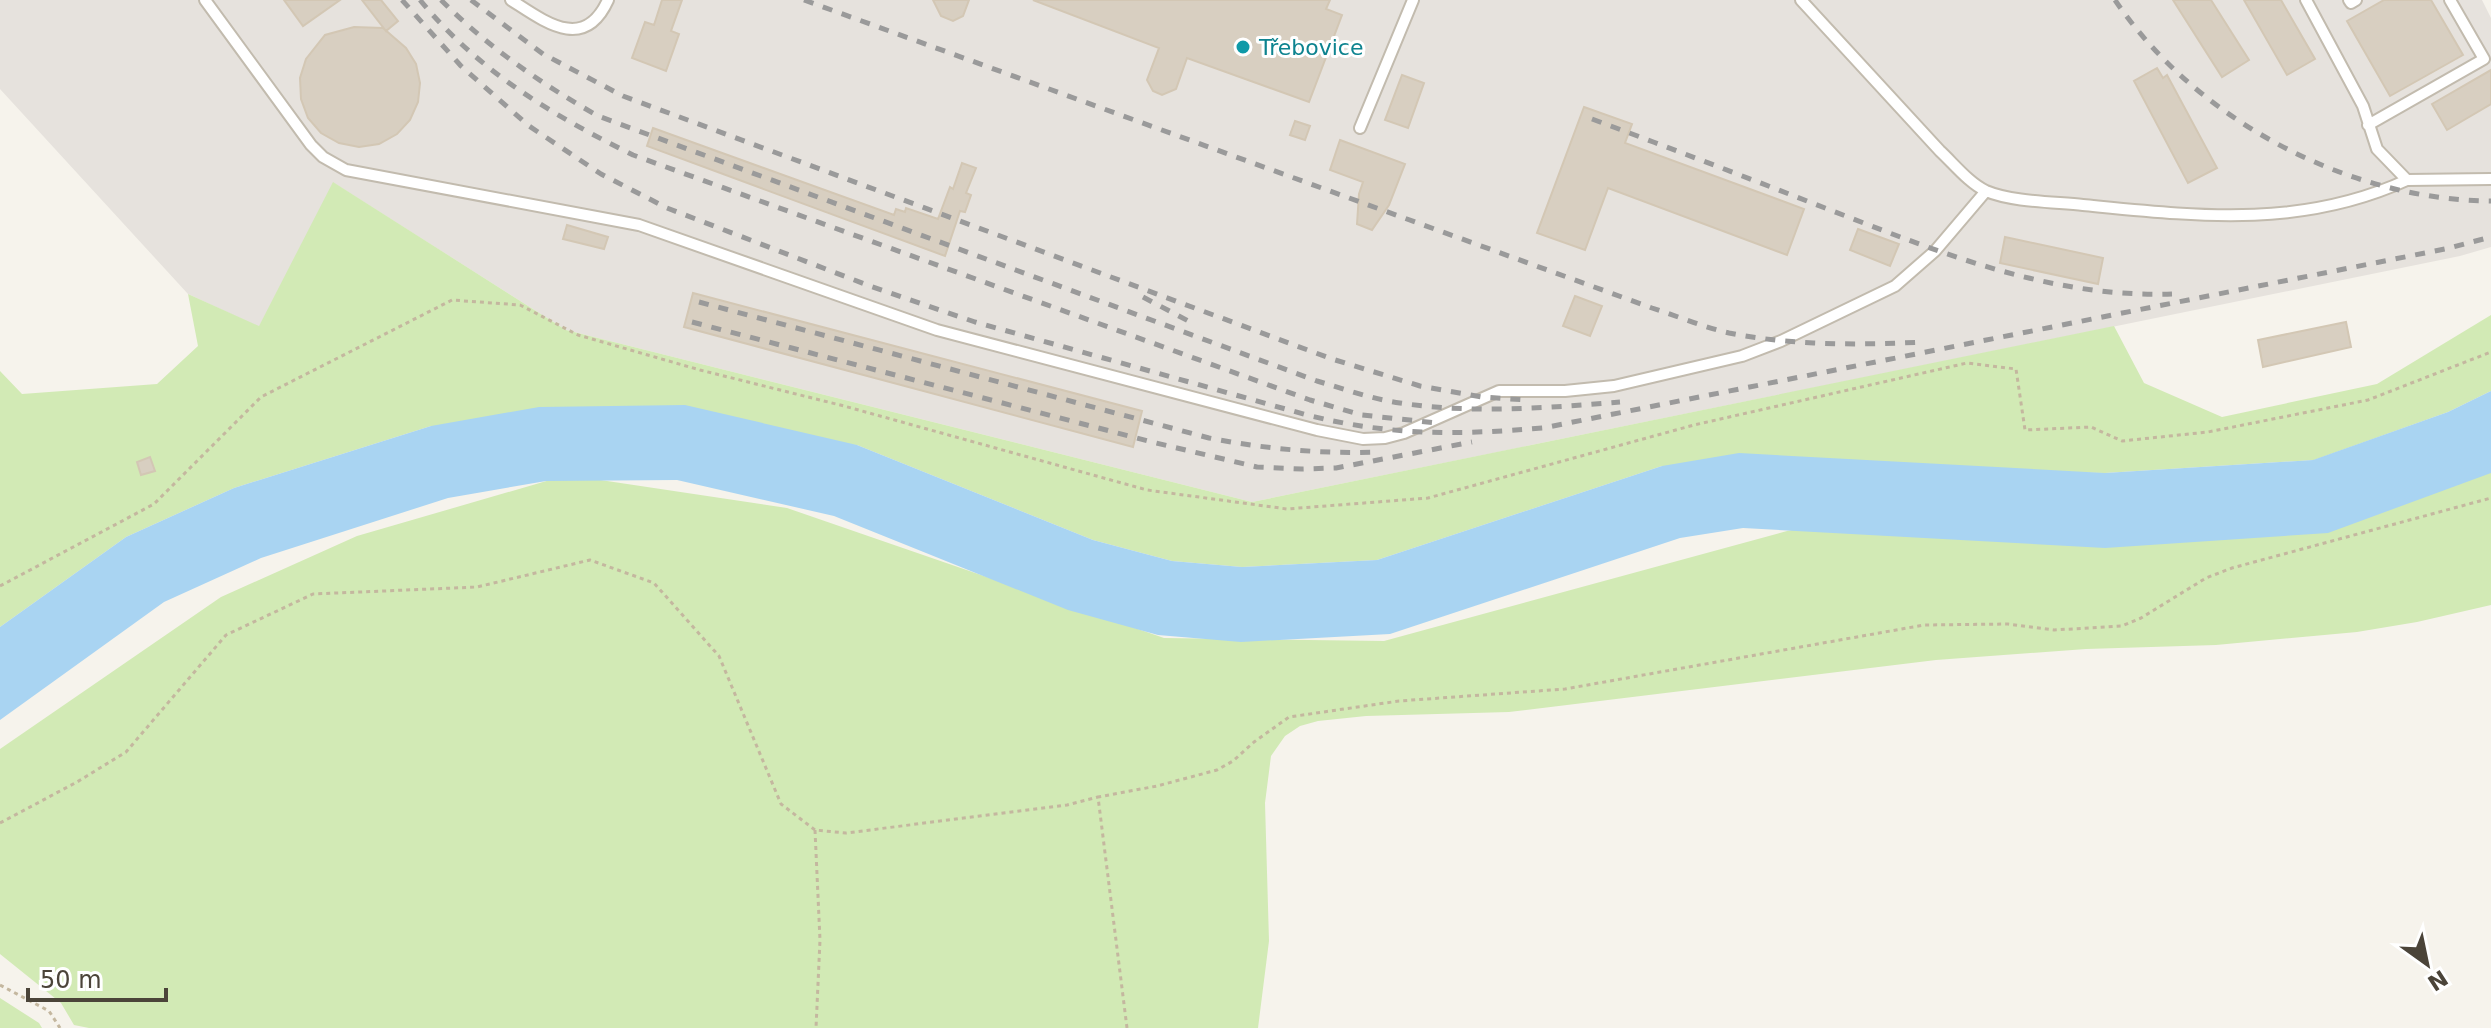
<svg xmlns="http://www.w3.org/2000/svg" width="2491" height="1028" font-family="'DejaVu Sans',sans-serif">
  <rect width="100%" height="100%" fill="#f6f3ec"/>
  <path fill="#e6e2dd" d="M 0,0 L 2482,0 L 2491,18 L 2491,247 L 2460,256 L 1252,502 L 566,330 L 334,183 L 259,327 L 188,294 L 0,89 Z"/>
  <path fill="#d2eab5" d="M 333,182 L 566,330 L 1252,502 L 2114,326 L 2144,383 L 2222,417 L 2377,384 L 2491,315 L 2491,391 L 2448,412 L 2314,460 L 2105,473 L 1662,466 L 1377,560 L 1242,567 L 1172,561 L 1093,540 L 857,445 L 431,426 L 234,488 L 126,537 L 0,627 L 0,371 L 22,394 L 157,384 L 198,346 L 188,294 L 259,326 Z
    M 2491,468 L 2491,605 L 2417,622 L 2357,632 L 2216,645 L 2086,649 L 1936,660 L 1509,712 L 1366,716 L 1318,721 L 1300,726 L 1285,736 L 1271,756 L 1265,803 L 1269,941 L 1258,1028 L 89,1028 L 74,1025 L 61,1003 L 0,954 L 0,749 L 221,597 L 357,536 L 567,475 L 787,508 L 1164,638 L 1384,641 L 1787,531 L 1837,521 Z
    M 0,998 L 39,1023 L 42,1028 L 0,1028 Z"/>
  <path fill="#a9d4f2" d="M 2491,391 L 2491,473 L 2328,533 L 2105,548 L 1743,528 L 1680,538 L 1390,634 L 1241,642 L 1158,635 L 1068,610 L 834,516 L 677,480 L 546,481 L 448,498 L 261,558 L 164,602 L 0,720 L 0,627 L 126,537 L 234,488 L 431,426 L 539,407 L 685,405 L 857,445 L 1093,540 L 1172,561 L 1242,567 L 1377,560 L 1662,466 L 1739,453 L 2105,473 L 2313,460 L 2448,412 Z"/>
  <path fill="#d8cfc1" stroke="#d3c7b4" stroke-width="2" d="M 284,0 L 340,0 L 303,26 Z
    M 362,0 L 381,0 L 398,21 L 386,31 Z
    M 662,0 L 682,0 L 671,31 L 679,34 L 666,71 L 632,58 L 645,22 L 654,25 Z
    M 933,0 L 969,0 L 963,16 L 953,21 L 941,16 Z
    M 1033,0 L 1330,0 L 1326,9 L 1342,15 L 1309,102 L 1187,58 L 1176,89 L 1162,95 L 1153,91 L 1147,80 L 1159,48 Z
    M 2173,0 L 2211,0 L 2249,60 L 2222,77 Z
    M 2244,0 L 2281,0 L 2315,59 L 2287,75 Z
    M 2384,0 L 2431,0 L 2463,55 L 2390,96 L 2347,21 Z
    M 354,27 L 383,28 L 406,48 L 416,64 L 420,83 L 418,102 L 410,120 L 397,134 L 379,144 L 359,147 L 339,143 L 321,133 L 308,118 L 301,99 L 300,78 L 306,59 L 325,35 Z
    M 2157,68 L 2163,78 L 2167,75 L 2217,168 L 2188,183 L 2134,81 Z
    M 2491,70 L 2491,104 L 2447,130 L 2432,104 Z
    M 1402,75 L 1424,83 L 1408,128 L 1385,120 Z
    M 1584,107 L 1632,124 L 1625,143 L 1804,209 L 1787,255 L 1608,188 L 1585,250 L 1537,233 Z
    M 1295,121 L 1310,126 L 1305,140 L 1290,135 Z
    M 653,128 L 894,215 L 896,209 L 905,212 L 906,208 L 938,219 L 950,187 L 953,189 L 962,163 L 976,168 L 966,193 L 971,195 L 965,212 L 960,211 L 945,256 L 647,146 Z
    M 1340,140 L 1405,164 L 1389,205 L 1372,230 L 1357,224 L 1359,194 L 1363,182 L 1330,170 Z
    M 567,225 L 608,237 L 604,249 L 563,239 Z
    M 1858,229 L 1899,244 L 1890,266 L 1850,250 Z
    M 2005,237 L 2103,258 L 2098,284 L 2000,263 Z
    M 693,293 L 1142,411 L 1133,447 L 684,327 Z
    M 1575,296 L 1602,306 L 1590,336 L 1563,326 Z
    M 2346,322 L 2351,347 L 2263,367 L 2258,340 Z
    M 150,457 L 155,471 L 141,475 L 137,462 Z"/>
  <g fill="none" stroke-linecap="round" stroke-linejoin="round">
    <g stroke="#c2bbae" stroke-width="14">
      <path id="lane" d="M 205,0 L 311,145 L 323,157 L 346,170 L 639,225 L 937,330 L 1317,430 L 1363,439 L 1385,438 L 1404,433 L 1499,391 L 1565,391 L 1614,386 L 1742,356 L 1781,341 L 1895,286 L 1935,251 L 1986,191
        M 511,0 C 544,21 584,53 608,0
        M 1801,0 L 1940,151 C 1954,164 1969,183 1986,191 C 2012,202 2055,202 2083,205 C 2196,216 2300,229 2407,180 L 2377,149 L 2363,106 L 2306,0
        M 2349,0 L 2351,3 L 2356,0
        M 2368,125 L 2484,59 L 2450,0
        M 1360,128 L 1413,0
        M 2407,180 L 2491,179"/>
    </g>
    <path stroke="#c4b79f" stroke-width="3" stroke-dasharray="4 4" stroke-linecap="butt" d="M 0,586 L 154,504 L 261,397 L 452,300 L 520,305 L 578,335 L 700,370 L 844,406 L 1147,490 L 1287,509 L 1428,498 L 1694,425 L 1967,363 L 2016,369 L 2025,430 L 2091,427 L 2122,441 L 2208,432 L 2368,400 L 2491,352
      M 0,823 L 77,782 L 126,752 L 226,635 L 313,594 L 477,587 L 590,560 L 654,583 L 719,656 L 781,804 L 815,830 L 846,833 L 1067,805 L 1098,797
      M 815,830 L 820,940 L 816,1028
      M 0,985 L 49,1011 L 60,1028
      M 1127,1028 L 1098,797 L 1157,786 L 1217,770 L 1233,761 L 1254,742 L 1289,717 L 1399,701 L 1565,689 L 1924,625 L 2008,624 L 2054,630 L 2122,626 L 2141,618 L 2206,578 L 2232,568 L 2491,498"/>
    <use href="#lane" stroke="#fff" stroke-width="10"/>
    <path stroke="#9a9a9a" stroke-width="5" stroke-dasharray="10 10" stroke-linecap="butt" d="M 402,0 L 461,66 L 529,126 L 601,174 L 667,208 L 870,286 L 975,322 L 1307,415 C 1391,436 1457,435 1543,428 L 2445,249 L 2491,237
      M 420,0 C 478,71 552,115 633,155 L 1310,400 L 1362,415 L 1437,423
      M 441,0 C 488,47 540,83 598,116 L 1317,381 C 1344,389 1372,399 1400,403 C 1474,414 1545,408 1620,402
      M 471,0 L 543,54 L 623,96 L 1332,359 L 1420,386 L 1482,397 L 1526,400
      M 804,0 L 1652,308 C 1677,316 1703,327 1729,333 C 1794,346 1859,345 1925,342
      M 2115,0 C 2196,120 2348,200 2491,201
      M 1592,119 C 1670,148 1748,178 1825,208 C 1939,252 2048,298 2172,294
      M 1143,297 L 1196,325
      M 699,302 L 1209,438 C 1266,449 1320,454 1378,452
      M 692,322 L 1152,442 L 1257,467 L 1302,469 L 1336,468 L 1472,442"/>
  </g>
  <circle fill="#0f9aa8" stroke="#fff" stroke-width="3" cx="1243" cy="47" r="8"/>
  <g text-anchor="middle" dominant-baseline="central" stroke-width="6" stroke-linejoin="round" paint-order="stroke">
    <g font-size="22" fill="#0d838f" stroke="#fff" text-anchor="start">
      <text x="1259" y="47">Třebovice</text>
    </g>
  </g>
  <g transform="translate(2427 964) rotate(147)" stroke="#ffffff" stroke-width="6" paint-order="stroke">
  <path d="M0-6L14 30L0 20L-14 30Z" fill="#4b4439"/>
  <text y="-12" font-size="22" font-weight="bold" text-anchor="middle" fill="#4b4439">N</text>
  </g>
  <path d="M28 988v12h138v-12" fill="none" stroke="#4b4439" stroke-width="4"/>
  <text x="40" y="988" font-size="24" fill="#4b4439" stroke="#ffffff" stroke-width="6" paint-order="stroke">50 m</text>
</svg>
